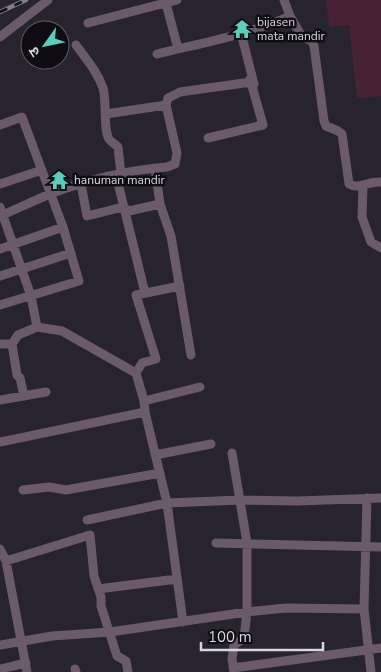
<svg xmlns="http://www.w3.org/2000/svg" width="381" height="672" font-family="'Nunito Sans','Noto Sans Devanagari',sans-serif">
  <rect width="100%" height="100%" fill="#27232f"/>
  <path fill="#472136" d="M 326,0 L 381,0 L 381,96 L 357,99 L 349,25 L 329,27 Z"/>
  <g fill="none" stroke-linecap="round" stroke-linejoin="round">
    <path stroke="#6b5a6c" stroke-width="9" d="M 166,3 L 178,49
      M 290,16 L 302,37 L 312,41 L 314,46 L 324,121 L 326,126 L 338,131 L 342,134 L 349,184 C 359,190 368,181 381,182
      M 88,23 L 177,0
      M 0,37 L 48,0
      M 76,45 C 86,59 97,71 103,88 C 107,101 103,130 109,139 C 111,142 115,144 118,147 L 121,174
      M 157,54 C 202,43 248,35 290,16 L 284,0
      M 106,114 L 166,105
      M 0,125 L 22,117 L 63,227 L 79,281 L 0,305
      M 208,138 L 263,125 L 250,79
      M 155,168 L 160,204 L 171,236 L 191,355
      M 116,175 L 145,293
      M 0,184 L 42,170
      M 81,184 L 87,216 L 123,207 L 129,211 L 160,204
      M 363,186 L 362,217 L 371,242 L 381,248
      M 0,207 L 31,296 L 37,327 L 18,335 L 12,344
      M 0,216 C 17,209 33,201 50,194 C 87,180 129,170 167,167 L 175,164 L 177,153 L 166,105 L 168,98 L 180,92 L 251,82 L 254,84 L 242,37
      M 0,249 L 63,227
      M 0,276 L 71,253
      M 37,327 L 62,331 L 136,373 L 144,401 L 145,412 L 167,503 L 183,622
      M 0,344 L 12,344 L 17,375 L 20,378 L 24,396
      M 136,373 L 142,363 L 156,359 L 136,295 L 180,286
      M 0,400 L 46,392
      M 144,401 L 200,387
      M 0,442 L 145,412
      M 232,453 L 247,543 L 247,612 L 244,638 L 234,645 L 232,659 L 234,672
      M 155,455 L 211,444
      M 23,490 L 49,487 L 66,490 L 160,473
      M 367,498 L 364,609 L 371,672
      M 87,520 L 167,503 L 241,500 L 297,501 L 381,498
      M 216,543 L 381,547
      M 0,549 L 6,561 L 27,672
      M 6,561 L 90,535 L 94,576 L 101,597 L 101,606 L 117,656 L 126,661 L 128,672
      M 98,589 L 177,579
      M 0,645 L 52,636 L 110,632 L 247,612 L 286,608 L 364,609
      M 233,668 L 381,648
      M 0,669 L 26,663
      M 75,669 L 76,672"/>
    <g stroke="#807d87" stroke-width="4.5">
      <path id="rail" d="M 0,12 L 26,0"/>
    </g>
    <use href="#rail" stroke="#0f0d13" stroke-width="2.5" stroke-dasharray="8" stroke-linecap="butt"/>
  </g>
  <defs>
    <g id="temple-bare" transform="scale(1.5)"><path d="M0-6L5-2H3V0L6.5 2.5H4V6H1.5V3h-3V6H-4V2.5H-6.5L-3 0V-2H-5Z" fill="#5bcebb" stroke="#0f0d13" stroke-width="2.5" paint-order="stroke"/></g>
  </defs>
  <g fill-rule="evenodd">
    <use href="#temple-bare" x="242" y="29"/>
    <use href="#temple-bare" x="59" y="180"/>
  </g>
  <g text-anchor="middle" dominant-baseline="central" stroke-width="5" stroke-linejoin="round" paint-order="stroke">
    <g font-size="12" fill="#d8d6de" stroke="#0f0d13" text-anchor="start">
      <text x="257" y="22">bijasen<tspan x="257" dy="14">mata mandir</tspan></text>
      <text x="74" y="180">hanuman mandir</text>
    </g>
  </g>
  <g transform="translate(45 45) rotate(237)"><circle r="24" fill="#0f0d13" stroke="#5f5d64"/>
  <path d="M0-4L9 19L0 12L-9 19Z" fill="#5bcebb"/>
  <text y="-8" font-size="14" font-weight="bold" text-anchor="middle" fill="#d8d6de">उ</text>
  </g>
  <path d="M201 642v8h122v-8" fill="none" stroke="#d8d6de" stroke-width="2.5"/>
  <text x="208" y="642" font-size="15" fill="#d8d6de" stroke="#0f0d13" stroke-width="4" paint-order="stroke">100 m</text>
</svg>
